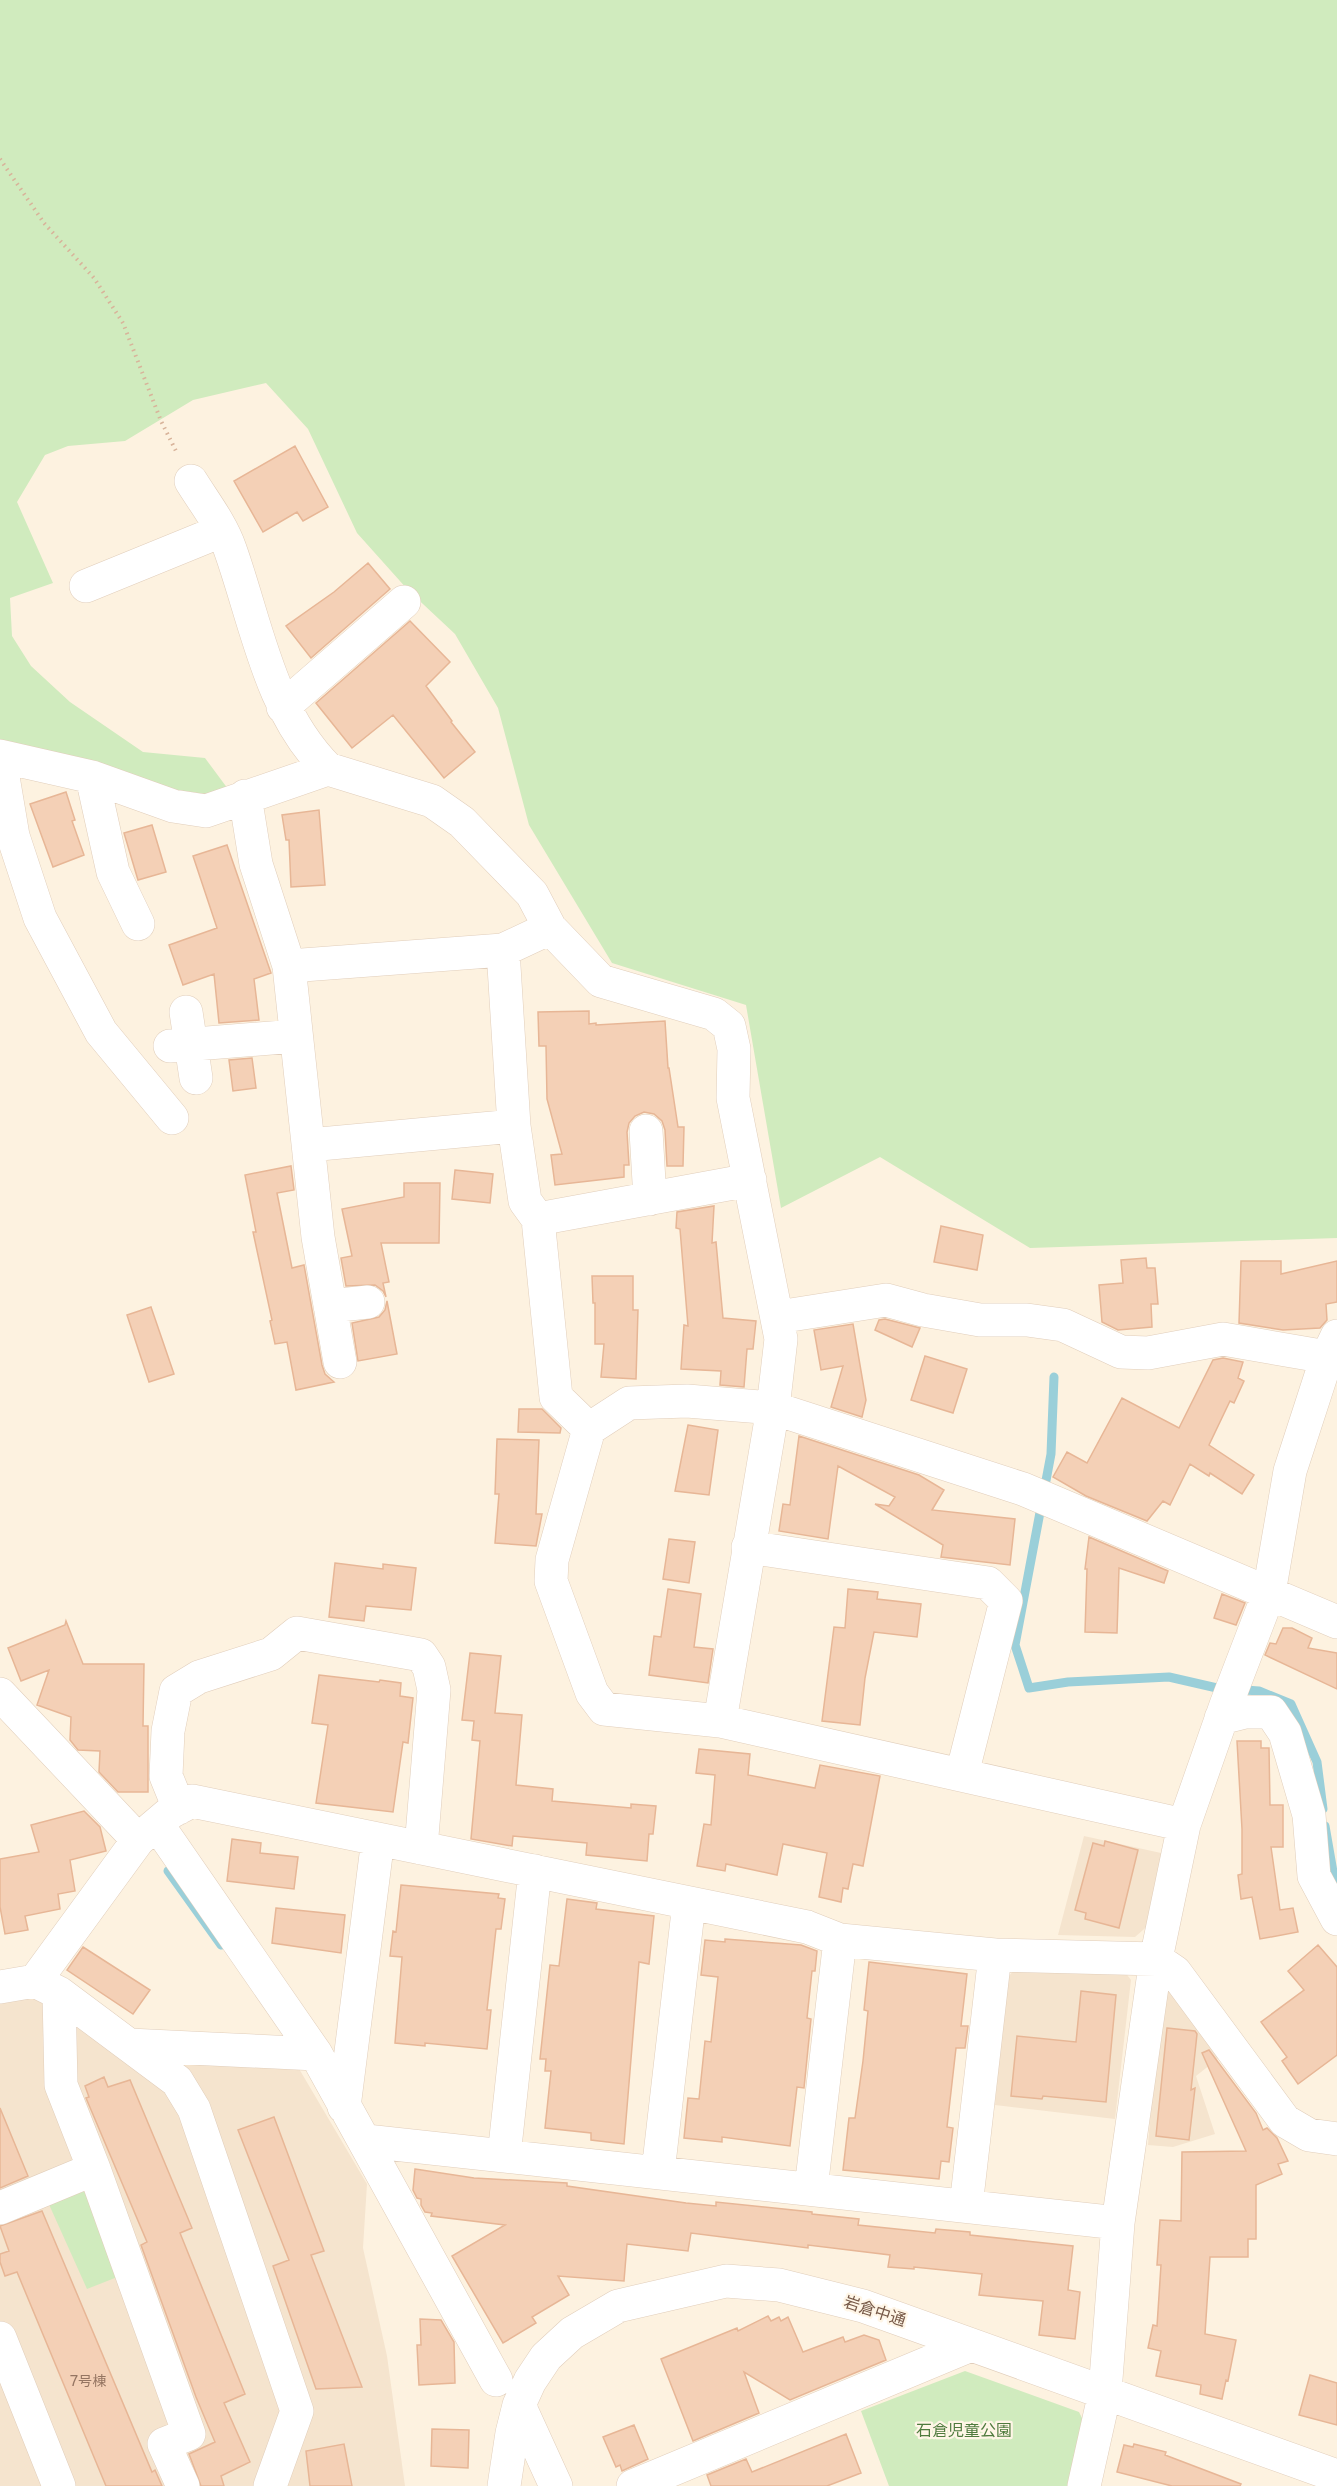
<svg xmlns="http://www.w3.org/2000/svg" width="1337" height="2486" font-family="'Public Sans','Noto Sans JP',sans-serif">
  <rect width="100%" height="100%" fill="#fdf2e0"/>
  <path fill="#f5e4ce" d="M 1084,1836 L 1170,1855 L 1151,1923 L 1135,1937 L 1058,1935 Z
    M 1019,1965 L 1122,1968 L 1131,1980 L 1115,2119 L 995,2105 L 1007,1978 Z
    M 1167,1991 L 1179,1991 L 1225,2053 L 1196,2076 L 1215,2134 L 1173,2147 L 1148,2145 L 1160,1996 Z
    M 32,1995 L 118,2053 L 295,2062 L 367,2184 L 363,2248 L 387,2356 L 405,2486 L 0,2486 L 0,1999 Z"/>
  <path fill="#d0ebbe" d="M 0,0 L 1337,0 L 1337,1238 L 1030,1248 L 880,1157 L 781,1208 L 746,1005 L 612,963 L 529,825 L 498,708 L 455,634 L 408,590 L 357,533 L 308,429 L 266,383 L 193,400 L 125,441 L 68,446 L 45,455 L 17,502 L 53,583 L 10,598 L 12,636 L 31,666 L 70,702 L 143,752 L 205,758 L 228,789 L 219,796 L 0,765 Z
    M 89,2182 L 125,2274 L 87,2289 L 47,2200 Z
    M 965,2371 L 1079,2412 L 1085,2424 L 1075,2486 L 889,2486 L 861,2411 Z"/>
  <g fill="none" stroke-linecap="round" stroke-linejoin="round">
    <path stroke="#9acfd9" stroke-width="9" d="M 1054,1377 L 1051,1454 L 1015,1645 L 1029,1688 L 1068,1682 L 1169,1677 L 1217,1688 L 1259,1691 L 1291,1704 L 1317,1762 L 1323,1809
      M 1325,1826 L 1336,1889
      M 168,1871 L 221,1945"/>
  </g>
  <path fill="#f4d0b6" stroke="#e7b696" stroke-width="1.5" d="M 295,446 L 328,507 L 303,521 L 297,512 L 263,532 L 234,481 Z
    M 368,563 L 390,589 L 311,658 L 286,626 L 334,592 Z
    M 410,621 L 450,662 L 426,686 L 452,721 L 451,722 L 475,752 L 444,778 L 393,715 L 352,748 L 316,703 Z
    M 66,792 L 75,820 L 72,821 L 84,855 L 53,867 L 30,804 Z
    M 319,810 L 325,885 L 291,887 L 289,840 L 286,840 L 282,815 Z
    M 152,825 L 166,872 L 138,880 L 124,833 Z
    M 227,845 L 271,973 L 254,979 L 259,1020 L 219,1023 L 214,974 L 183,985 L 169,945 L 217,928 L 193,856 Z
    M 589,1011 L 589,1024 L 596,1023 L 596,1025 L 665,1021 L 668,1068 L 669,1068 L 678,1127 L 684,1127 L 683,1166 L 667,1166 L 665,1130 L 662,1121 L 654,1114 L 644,1112 L 635,1116 L 629,1123 L 627,1132 L 629,1165 L 624,1165 L 624,1177 L 555,1185 L 551,1155 L 562,1154 L 547,1099 L 546,1046 L 539,1046 L 538,1012 Z
    M 252,1058 L 256,1088 L 233,1091 L 229,1060 Z
    M 291,1166 L 294,1190 L 277,1193 L 292,1268 L 304,1265 L 322,1365 L 325,1374 L 334,1382 L 296,1390 L 287,1342 L 275,1344 L 270,1321 L 272,1320 L 253,1232 L 256,1232 L 245,1175 Z
    M 455,1170 L 493,1174 L 490,1203 L 452,1199 Z
    M 404,1183 L 440,1183 L 439,1243 L 381,1243 L 389,1282 L 383,1283 L 386,1297 L 383,1291 L 375,1285 L 346,1286 L 341,1258 L 352,1256 L 342,1209 L 404,1197 Z
    M 714,1206 L 712,1243 L 716,1242 L 723,1318 L 756,1321 L 753,1349 L 747,1349 L 744,1387 L 720,1385 L 721,1371 L 681,1369 L 684,1325 L 688,1326 L 680,1229 L 676,1228 L 677,1212 Z
    M 941,1226 L 983,1235 L 977,1270 L 934,1262 Z
    M 1146,1258 L 1147,1268 L 1155,1268 L 1158,1304 L 1151,1304 L 1152,1327 L 1118,1330 L 1102,1322 L 1099,1285 L 1123,1283 L 1121,1260 Z
    M 1241,1261 L 1281,1261 L 1281,1274 L 1337,1261 L 1337,1302 L 1326,1304 L 1327,1320 L 1320,1328 L 1283,1330 L 1239,1323 Z
    M 592,1276 L 633,1276 L 633,1310 L 638,1310 L 636,1379 L 601,1377 L 604,1344 L 595,1344 L 595,1303 L 593,1303 Z
    M 387,1301 L 397,1354 L 358,1361 L 352,1323 L 379,1317 L 385,1310 Z
    M 151,1307 L 174,1374 L 149,1382 L 127,1315 Z
    M 885,1319 L 920,1328 L 912,1347 L 875,1330 L 879,1320 Z
    M 853,1324 L 866,1400 L 862,1417 L 831,1407 L 843,1366 L 821,1370 L 814,1330 Z
    M 925,1356 L 967,1369 L 953,1413 L 911,1400 Z
    M 1223,1358 L 1243,1362 L 1238,1378 L 1244,1381 L 1234,1403 L 1230,1401 L 1209,1445 L 1254,1475 L 1242,1494 L 1210,1473 L 1209,1476 L 1190,1464 L 1170,1505 L 1163,1501 L 1147,1521 L 1086,1496 L 1053,1477 L 1067,1452 L 1087,1463 L 1122,1398 L 1179,1428 L 1213,1360 Z
    M 519,1409 L 542,1409 L 561,1428 L 560,1433 L 518,1432 Z
    M 688,1425 L 718,1430 L 709,1495 L 675,1491 Z
    M 799,1436 L 919,1475 L 944,1490 L 932,1510 L 1015,1519 L 1010,1565 L 941,1557 L 943,1545 L 875,1504 L 889,1506 L 895,1497 L 838,1466 L 828,1539 L 779,1531 L 783,1504 L 790,1505 Z
    M 497,1439 L 539,1440 L 536,1514 L 542,1514 L 536,1546 L 495,1543 L 499,1494 L 495,1494 Z
    M 1089,1537 L 1168,1571 L 1164,1583 L 1119,1568 L 1117,1633 L 1085,1632 L 1087,1569 L 1085,1569 Z
    M 669,1539 L 695,1542 L 689,1583 L 663,1579 Z
    M 335,1563 L 383,1569 L 383,1564 L 416,1568 L 411,1610 L 366,1606 L 364,1621 L 329,1617 Z
    M 668,1589 L 701,1594 L 694,1647 L 713,1649 L 708,1683 L 649,1675 L 654,1636 L 661,1637 Z
    M 848,1589 L 878,1592 L 877,1599 L 921,1604 L 917,1637 L 874,1632 L 865,1678 L 860,1725 L 822,1721 L 834,1627 L 845,1628 Z
    M 1222,1594 L 1245,1603 L 1236,1625 L 1214,1618 Z
    M 66,1621 L 83,1664 L 144,1664 L 143,1726 L 148,1726 L 148,1792 L 118,1792 L 99,1772 L 100,1751 L 78,1750 L 70,1740 L 71,1717 L 37,1705 L 49,1670 L 21,1681 L 8,1648 L 65,1625 Z
    M 1283,1628 L 1292,1628 L 1312,1638 L 1308,1648 L 1337,1653 L 1337,1689 L 1265,1655 L 1270,1643 L 1276,1644 Z
    M 470,1653 L 501,1656 L 495,1713 L 522,1715 L 516,1785 L 553,1789 L 552,1801 L 631,1808 L 631,1804 L 656,1806 L 653,1834 L 649,1834 L 647,1861 L 586,1855 L 587,1843 L 513,1836 L 512,1846 L 471,1839 L 480,1741 L 472,1740 L 474,1721 L 462,1720 Z
    M 319,1675 L 379,1682 L 380,1680 L 401,1683 L 400,1696 L 413,1698 L 408,1743 L 403,1742 L 393,1812 L 316,1803 L 328,1725 L 312,1723 Z
    M 1237,1741 L 1261,1741 L 1261,1748 L 1269,1748 L 1270,1805 L 1283,1805 L 1283,1847 L 1271,1847 L 1280,1910 L 1293,1908 L 1298,1932 L 1260,1939 L 1252,1897 L 1241,1899 L 1238,1875 L 1242,1874 L 1242,1829 Z
    M 699,1749 L 750,1754 L 748,1775 L 815,1788 L 820,1765 L 880,1776 L 863,1866 L 853,1864 L 848,1889 L 843,1888 L 841,1902 L 819,1897 L 827,1853 L 783,1844 L 777,1875 L 726,1864 L 725,1871 L 697,1866 L 704,1824 L 711,1825 L 715,1775 L 696,1773 Z
    M 84,1811 L 100,1827 L 106,1851 L 70,1860 L 75,1891 L 58,1894 L 60,1909 L 25,1916 L 28,1930 L 5,1934 L 0,1907 L 0,1859 L 39,1852 L 31,1825 Z
    M 232,1839 L 261,1843 L 260,1853 L 298,1857 L 294,1889 L 227,1881 Z
    M 1105,1841 L 1138,1850 L 1119,1928 L 1085,1919 L 1086,1913 L 1075,1910 L 1093,1843 L 1104,1846 Z
    M 401,1885 L 499,1894 L 498,1898 L 505,1899 L 501,1929 L 496,1929 L 487,2010 L 491,2010 L 487,2049 L 425,2043 L 425,2046 L 395,2043 L 402,1957 L 390,1956 L 393,1931 L 396,1932 Z
    M 567,1899 L 597,1903 L 596,1909 L 654,1916 L 649,1964 L 639,1962 L 624,2144 L 591,2140 L 591,2133 L 545,2128 L 551,2071 L 545,2071 L 546,2059 L 540,2059 L 550,1965 L 559,1966 Z
    M 276,1908 L 345,1915 L 341,1953 L 272,1943 Z
    M 725,1939 L 801,1945 L 817,1951 L 815,1971 L 812,1971 L 807,2018 L 811,2019 L 804,2088 L 797,2087 L 790,2146 L 722,2137 L 722,2142 L 684,2138 L 688,2098 L 699,2099 L 705,2041 L 711,2042 L 718,1977 L 701,1975 L 705,1940 L 725,1942 Z
    M 1318,1945 L 1337,1967 L 1337,2055 L 1298,2084 L 1282,2061 L 1287,2057 L 1261,2022 L 1304,1990 L 1288,1971 Z
    M 83,1947 L 150,1990 L 133,2014 L 67,1970 Z
    M 869,1962 L 967,1974 L 961,2026 L 968,2026 L 965,2048 L 956,2048 L 947,2127 L 953,2128 L 949,2162 L 941,2161 L 939,2179 L 843,2170 L 849,2118 L 855,2118 L 863,2061 L 868,2011 L 864,2010 Z
    M 1081,1991 L 1116,1995 L 1106,2102 L 1043,2096 L 1042,2099 L 1011,2096 L 1017,2036 L 1076,2042 Z
    M 1167,2028 L 1195,2031 L 1197,2034 L 1191,2090 L 1195,2088 L 1189,2140 L 1156,2136 Z
    M 1209,2050 L 1256,2113 L 1263,2130 L 1267,2128 L 1277,2138 L 1288,2161 L 1278,2164 L 1282,2174 L 1256,2185 L 1256,2239 L 1248,2239 L 1248,2257 L 1210,2257 L 1205,2334 L 1236,2340 L 1228,2381 L 1226,2380 L 1222,2399 L 1200,2394 L 1201,2385 L 1156,2376 L 1161,2351 L 1148,2348 L 1153,2325 L 1157,2326 L 1161,2265 L 1157,2265 L 1160,2220 L 1181,2221 L 1182,2152 L 1246,2151 L 1202,2053 Z
    M 104,2077 L 108,2087 L 130,2080 L 192,2228 L 180,2233 L 245,2394 L 224,2403 L 250,2462 L 221,2476 L 224,2486 L 201,2486 L 189,2454 L 215,2442 L 196,2397 L 141,2245 L 147,2242 L 86,2098 L 89,2097 L 85,2086 Z
    M 0,2108 L 28,2176 L 0,2188 Z
    M 274,2117 L 324,2251 L 311,2255 L 362,2387 L 316,2389 L 273,2266 L 289,2260 L 238,2130 Z
    M 415,2169 L 474,2178 L 567,2183 L 567,2186 L 686,2203 L 716,2206 L 716,2202 L 812,2212 L 812,2214 L 859,2219 L 858,2225 L 935,2233 L 936,2229 L 970,2232 L 970,2235 L 1073,2246 L 1068,2290 L 1080,2292 L 1075,2339 L 1039,2335 L 1043,2301 L 979,2295 L 982,2274 L 914,2267 L 914,2269 L 888,2267 L 890,2255 L 808,2245 L 808,2248 L 691,2233 L 688,2251 L 627,2244 L 624,2281 L 558,2276 L 569,2295 L 532,2317 L 536,2323 L 503,2343 L 452,2256 L 505,2225 L 431,2216 L 432,2213 L 425,2212 L 421,2205 L 421,2199 L 417,2198 L 413,2190 Z
    M 42,2211 L 152,2472 L 155,2470 L 162,2486 L 106,2486 L 17,2272 L 5,2276 L 0,2262 L 0,2254 L 9,2251 L 0,2226 Z
    M 768,2316 L 771,2321 L 779,2317 L 781,2321 L 788,2317 L 803,2352 L 843,2337 L 845,2342 L 864,2335 L 879,2340 L 886,2360 L 790,2400 L 744,2372 L 759,2413 L 693,2441 L 661,2359 L 737,2328 L 738,2331 Z
    M 420,2319 L 441,2320 L 454,2342 L 455,2383 L 419,2385 L 417,2345 L 421,2345 Z
    M 1310,2375 L 1337,2383 L 1337,2425 L 1299,2415 Z
    M 634,2425 L 648,2459 L 622,2471 L 620,2465 L 616,2467 L 603,2437 Z
    M 432,2429 L 469,2430 L 468,2468 L 431,2466 Z
    M 846,2434 L 861,2473 L 827,2486 L 711,2486 L 707,2475 L 746,2459 L 752,2472 Z
    M 344,2444 L 352,2486 L 310,2486 L 306,2451 Z
    M 1134,2444 L 1166,2452 L 1165,2455 L 1241,2484 L 1240,2486 L 1172,2486 L 1117,2472 L 1124,2445 L 1133,2447 Z"/>
  <g fill="none" stroke-linecap="round" stroke-linejoin="round">
    <g stroke="#e1cebb" stroke-width="34">
      <path id="minor" d="M 191,481 C 204,502 222,525 230,549 C 257,625 269,710 328,769
        M 86,586 L 221,531
        M 283,707 L 404,602
        M 0,756 L 92,777 L 173,806 L 206,811 L 328,769 L 432,801 L 462,822 L 532,894 L 550,928 L 601,981 L 714,1014 L 729,1026 L 734,1049 L 733,1098 L 781,1339 L 773,1408 L 720,1721 L 604,1709 L 592,1693 L 551,1581 L 552,1560 L 589,1429 L 629,1403 L 687,1401 L 773,1408 L 1023,1489 L 1337,1622
        M 0,759 L 13,836 L 40,918 L 101,1032 L 172,1118
        M 92,777 L 113,872 L 138,924
        M 245,796 L 256,864 L 289,966 L 318,1237 L 340,1362
        M 503,950 L 514,1126 L 525,1201 L 538,1219 L 556,1397 L 589,1429
        M 289,966 L 503,950 L 550,928
        M 186,1012 L 196,1078
        M 170,1046 L 296,1036
        M 646,1131 L 650,1199
        M 309,1145 L 514,1126
        M 538,1219 L 750,1180
        M 330,1306 L 368,1302
        M 778,1317 L 886,1300 L 923,1310 L 980,1320 L 1027,1320 L 1063,1325 L 1121,1352 L 1148,1353 L 1223,1339 L 1327,1357
        M 748,1547 L 988,1583 L 1006,1601 L 962,1774
        M 0,1694 L 138,1840
        M 1221,1718 L 1245,1712 L 1271,1712 L 1285,1733 L 1309,1815 L 1314,1876 L 1337,1919
        M 720,1721 L 1184,1825
        M 179,1808 L 166,1776 L 168,1731 L 176,1691 L 199,1677 L 271,1654 L 297,1633 L 421,1655 L 429,1667 L 434,1690 L 421,1848
        M 157,1824 L 316,2054 L 496,2380
        M 35,1981 L 59,1993 L 177,2081 L 194,2109 L 297,2411 L 270,2486
        M 0,1987 L 35,1981 L 138,1840 L 171,1812 L 192,1801 L 807,1927 L 840,1940 L 995,1955 L 1156,1959 L 1175,1972 L 1285,2121 L 1309,2135 L 1337,2139
        M 59,1993 L 61,2085 L 94,2169 L 189,2434 L 164,2444 L 183,2486
        M 129,2045 L 316,2054
        M 344,2107 L 378,1839
        M 366,2141 L 1118,2223
        M 504,2156 L 535,1871
        M 658,2172 L 689,1903
        M 811,2189 L 840,1940
        M 966,2206 L 995,1955
        M 0,2208 L 94,2169
        M 0,2338 L 59,2486
        M 519,2405 L 556,2486
        M 504,2486 L 512,2433 L 519,2405 L 530,2381 L 546,2357 L 572,2333 L 618,2306 L 726,2281 L 779,2285 L 863,2306 L 1337,2476
        M 633,2486 L 971,2345
        M 1084,2486 L 1105,2392 L 1118,2223 L 1156,1959 L 1184,1825 L 1226,1705 L 1269,1593 L 1290,1471 L 1327,1357 L 1337,1336"/>
    </g>
    <path stroke="#d8b39a" stroke-width="4" stroke-dasharray="1.5 4.5" stroke-linecap="butt" d="M 0,159 L 44,223 L 94,278 L 123,323 L 161,421 L 177,453"/>
    <use href="#minor" stroke="#fff" stroke-width="33"/>
  </g>
  <g text-anchor="middle" dominant-baseline="central" stroke-width="4.5" stroke-linejoin="round" paint-order="stroke">
    <g font-size="14" fill="#957562">
      <text x="88" y="2381">7号棟</text>
    </g>
    <g font-size="16" fill="#755746" stroke="#fff6e7">
      <text transform="translate(875 2311) rotate(18)">岩倉中通</text>
    </g>
    <g font-size="16" fill="#4f7b3e" stroke="#fff6e7">
      <text x="964" y="2430">石倉児童公園</text>
    </g>
  </g>
</svg>
